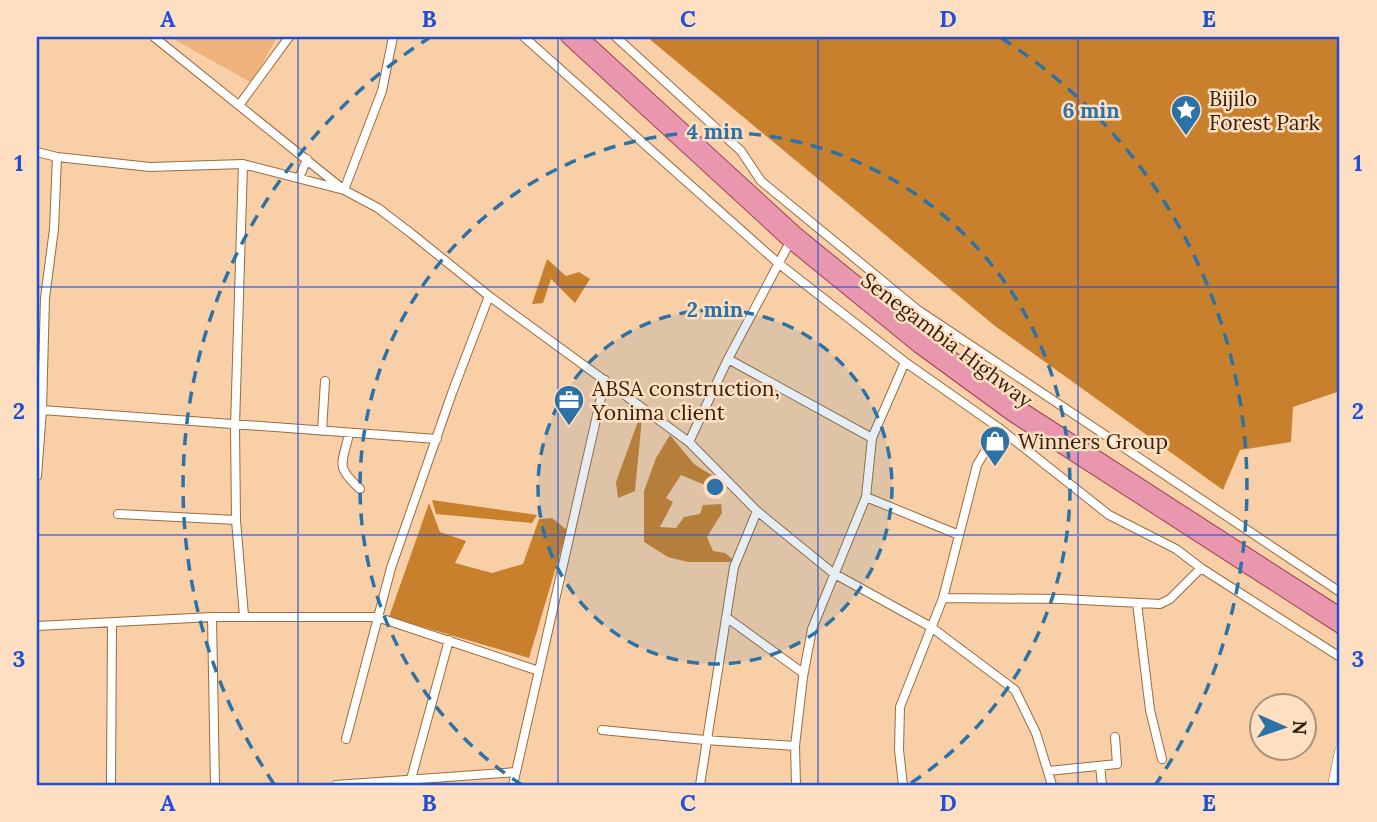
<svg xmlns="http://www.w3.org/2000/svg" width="1377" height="822" font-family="Lora,serif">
  <rect width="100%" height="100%" fill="#f9cfa8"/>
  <path fill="#eeb37a" d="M 170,37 L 277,37 L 252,83 Z"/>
  <path fill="#c9802d" d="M 647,37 L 1340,37 L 1340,391 L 1293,407 L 1291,442 L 1240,450 L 1223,490 L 995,326 Z
    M 547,259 L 566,276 L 579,272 L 590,279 L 575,303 L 551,279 L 543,303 L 532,304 Z
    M 642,418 L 635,491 L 618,498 L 616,482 L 638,421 Z
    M 670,435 L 694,464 L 716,478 L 724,493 L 681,475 L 666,498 L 673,502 L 660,527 L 676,528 L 684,517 L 700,514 L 703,505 L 721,504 L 722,513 L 707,537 L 713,551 L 725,553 L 736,562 L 688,562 L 668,557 L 644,542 L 644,491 L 656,458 Z
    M 432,500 L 537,515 L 532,523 L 436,514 Z
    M 429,503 L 440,532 L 466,541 L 455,563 L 492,573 L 523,564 L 539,519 L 552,518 L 567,530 L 529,658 L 389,617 Z"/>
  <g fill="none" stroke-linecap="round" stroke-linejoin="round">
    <g stroke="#9b6c3d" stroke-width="10">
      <path id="minor" d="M 154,37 L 344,190 L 378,208 L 412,234 L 489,296 L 689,442 L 757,511 L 833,573 L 931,627 L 1015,690 L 1036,733 L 1052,785
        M 524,37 L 778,263 L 905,362 L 999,428 L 1109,515 L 1176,549 L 1201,568 L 1340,657
        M 616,37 L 741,151 L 761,181 L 918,310 L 1340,592
        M 240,104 L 289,37
        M 37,152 L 57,157 L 150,167 L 243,164 L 344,190 L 382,91 L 393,37
        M 243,164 L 235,426 L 236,520 L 244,616
        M 299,178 L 307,159
        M 728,359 L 872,438
        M 40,409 L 42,410 L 45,298 L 54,229 L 57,157
        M 322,431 L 325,381
        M 349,434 C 342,465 335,466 360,489
        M 689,442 L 728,359 L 790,242
        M 37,476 L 42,410 L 437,439
        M 866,497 L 959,535
        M 118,514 L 236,520
        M 943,598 L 1061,599 L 1160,604 L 1170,599 L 1201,568
        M 1137,603 L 1150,710 L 1162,759
        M 212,617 L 377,617 L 539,671
        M 726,617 L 803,673
        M 37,626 L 212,617 L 215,785
        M 602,730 L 705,740 L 795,746
        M 346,739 L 391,568 L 452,393 L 489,296
        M 1100,766 L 1102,785
        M 1048,771 L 1117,764 L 1115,737
        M 411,779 L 449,640
        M 111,785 L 112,623
        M 336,785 L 516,772
        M 513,785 L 605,380
        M 700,785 L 734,567 L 757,511
        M 796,785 L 795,746 L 803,677 L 812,629 L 866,497 L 872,438 L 905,362
        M 903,785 L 899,750 L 900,707 L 943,598 L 977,465 L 999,428"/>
    </g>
    <g stroke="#9b6c3d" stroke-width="11">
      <path id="tertiary" d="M 1333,785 L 1340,751"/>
    </g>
    <g stroke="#9e4053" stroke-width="14">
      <path id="primary" d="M 567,37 L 790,242 L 919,347 L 1012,415 L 1340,627
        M 582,37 L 797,234 L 925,338 L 1018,406 L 1340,614"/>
    </g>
    <use href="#minor" stroke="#fff" stroke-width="8"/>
    <use href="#tertiary" stroke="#fff" stroke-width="10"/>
    <use href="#primary" stroke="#e897af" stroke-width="12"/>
  </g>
  <path fill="none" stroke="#1d4ed8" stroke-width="2" stroke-opacity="0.55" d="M 298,37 L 298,785M 558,37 L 558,785M 818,37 L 818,785M 1078,37 L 1078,785M 37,287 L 1340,287M 37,535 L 1340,535"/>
  <circle cx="715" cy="487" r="177" fill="#2c72a7" fill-opacity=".12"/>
  <g fill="none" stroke="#2c72a7" stroke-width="3.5" stroke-dasharray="12 9">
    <circle cx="715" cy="487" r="177"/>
    <path d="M522 785A355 355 0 1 1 908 785"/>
    <path d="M274 784A532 532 0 0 1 429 38M1001 38A532 532 0 0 1 1156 784"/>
  </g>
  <defs>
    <g id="sight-pin" transform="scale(1.575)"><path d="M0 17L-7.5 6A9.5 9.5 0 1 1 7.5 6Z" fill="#2c72a7" stroke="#fedfc1"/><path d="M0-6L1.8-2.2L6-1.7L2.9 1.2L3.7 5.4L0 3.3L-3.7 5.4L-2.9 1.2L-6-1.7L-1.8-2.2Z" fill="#fff"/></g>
    <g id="office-pin" transform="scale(1.575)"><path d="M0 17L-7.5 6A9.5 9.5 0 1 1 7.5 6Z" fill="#2c72a7" stroke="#fedfc1"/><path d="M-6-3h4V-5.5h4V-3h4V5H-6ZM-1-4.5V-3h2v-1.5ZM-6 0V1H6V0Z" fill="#fff"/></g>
    <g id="shop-pin" transform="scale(1.575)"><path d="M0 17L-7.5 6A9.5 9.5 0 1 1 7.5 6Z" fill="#2c72a7" stroke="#fedfc1"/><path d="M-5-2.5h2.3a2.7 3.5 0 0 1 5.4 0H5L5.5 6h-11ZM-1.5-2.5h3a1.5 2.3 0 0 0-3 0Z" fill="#fff"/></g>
  </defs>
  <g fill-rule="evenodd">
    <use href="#sight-pin" x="1186" y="110"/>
    <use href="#office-pin" x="569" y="400"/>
    <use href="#shop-pin" x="995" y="441"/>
  </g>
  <g text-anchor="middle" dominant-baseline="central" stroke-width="5" stroke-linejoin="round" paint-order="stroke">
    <g font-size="21" fill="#321f0b" stroke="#fedfc1" text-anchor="start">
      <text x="1209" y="98">Bijilo<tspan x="1209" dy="24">Forest Park</tspan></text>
      <text x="592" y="388">ABSA construction,<tspan x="592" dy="24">Yonima client</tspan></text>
      <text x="1018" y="441">Winners Group</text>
    </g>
    <g font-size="21" fill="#321f0b" stroke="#fedfc1">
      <text transform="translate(947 340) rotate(37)">Senegambia Highway</text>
    </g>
  </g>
  <circle cx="715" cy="487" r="10" fill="#2c72a7" stroke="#fedfc1" stroke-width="3.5"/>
  <g font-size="21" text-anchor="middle" font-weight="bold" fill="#2c72a7" stroke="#fedfc1" stroke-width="5" stroke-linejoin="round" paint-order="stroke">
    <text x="1091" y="118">6 min</text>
    <text x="715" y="139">4 min</text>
    <text x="715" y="317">2 min</text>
  </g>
  <rect width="1377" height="822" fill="none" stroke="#fedfc1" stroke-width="77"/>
  <g transform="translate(1283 727) rotate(92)"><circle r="33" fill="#fedfc1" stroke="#ac9278" stroke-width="2"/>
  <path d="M0-5L12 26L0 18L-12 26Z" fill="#2c72a7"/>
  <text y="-10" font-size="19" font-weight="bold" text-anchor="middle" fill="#321f0b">N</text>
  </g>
  <rect x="38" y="38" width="1300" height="746" fill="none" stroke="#1d4ed8" stroke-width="2.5"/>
  <g font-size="23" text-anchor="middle" font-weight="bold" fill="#1d4ed8">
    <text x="168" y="27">A</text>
    <text x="429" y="27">B</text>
    <text x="688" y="27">C</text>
    <text x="948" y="27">D</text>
    <text x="1209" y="27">E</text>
    <text x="19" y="171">1</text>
    <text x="1358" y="171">1</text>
    <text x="19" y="419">2</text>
    <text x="1358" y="419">2</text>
    <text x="19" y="667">3</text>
    <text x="1358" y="667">3</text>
    <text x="168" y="811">A</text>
    <text x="429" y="811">B</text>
    <text x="688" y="811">C</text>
    <text x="948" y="811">D</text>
    <text x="1209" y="811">E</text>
  </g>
</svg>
